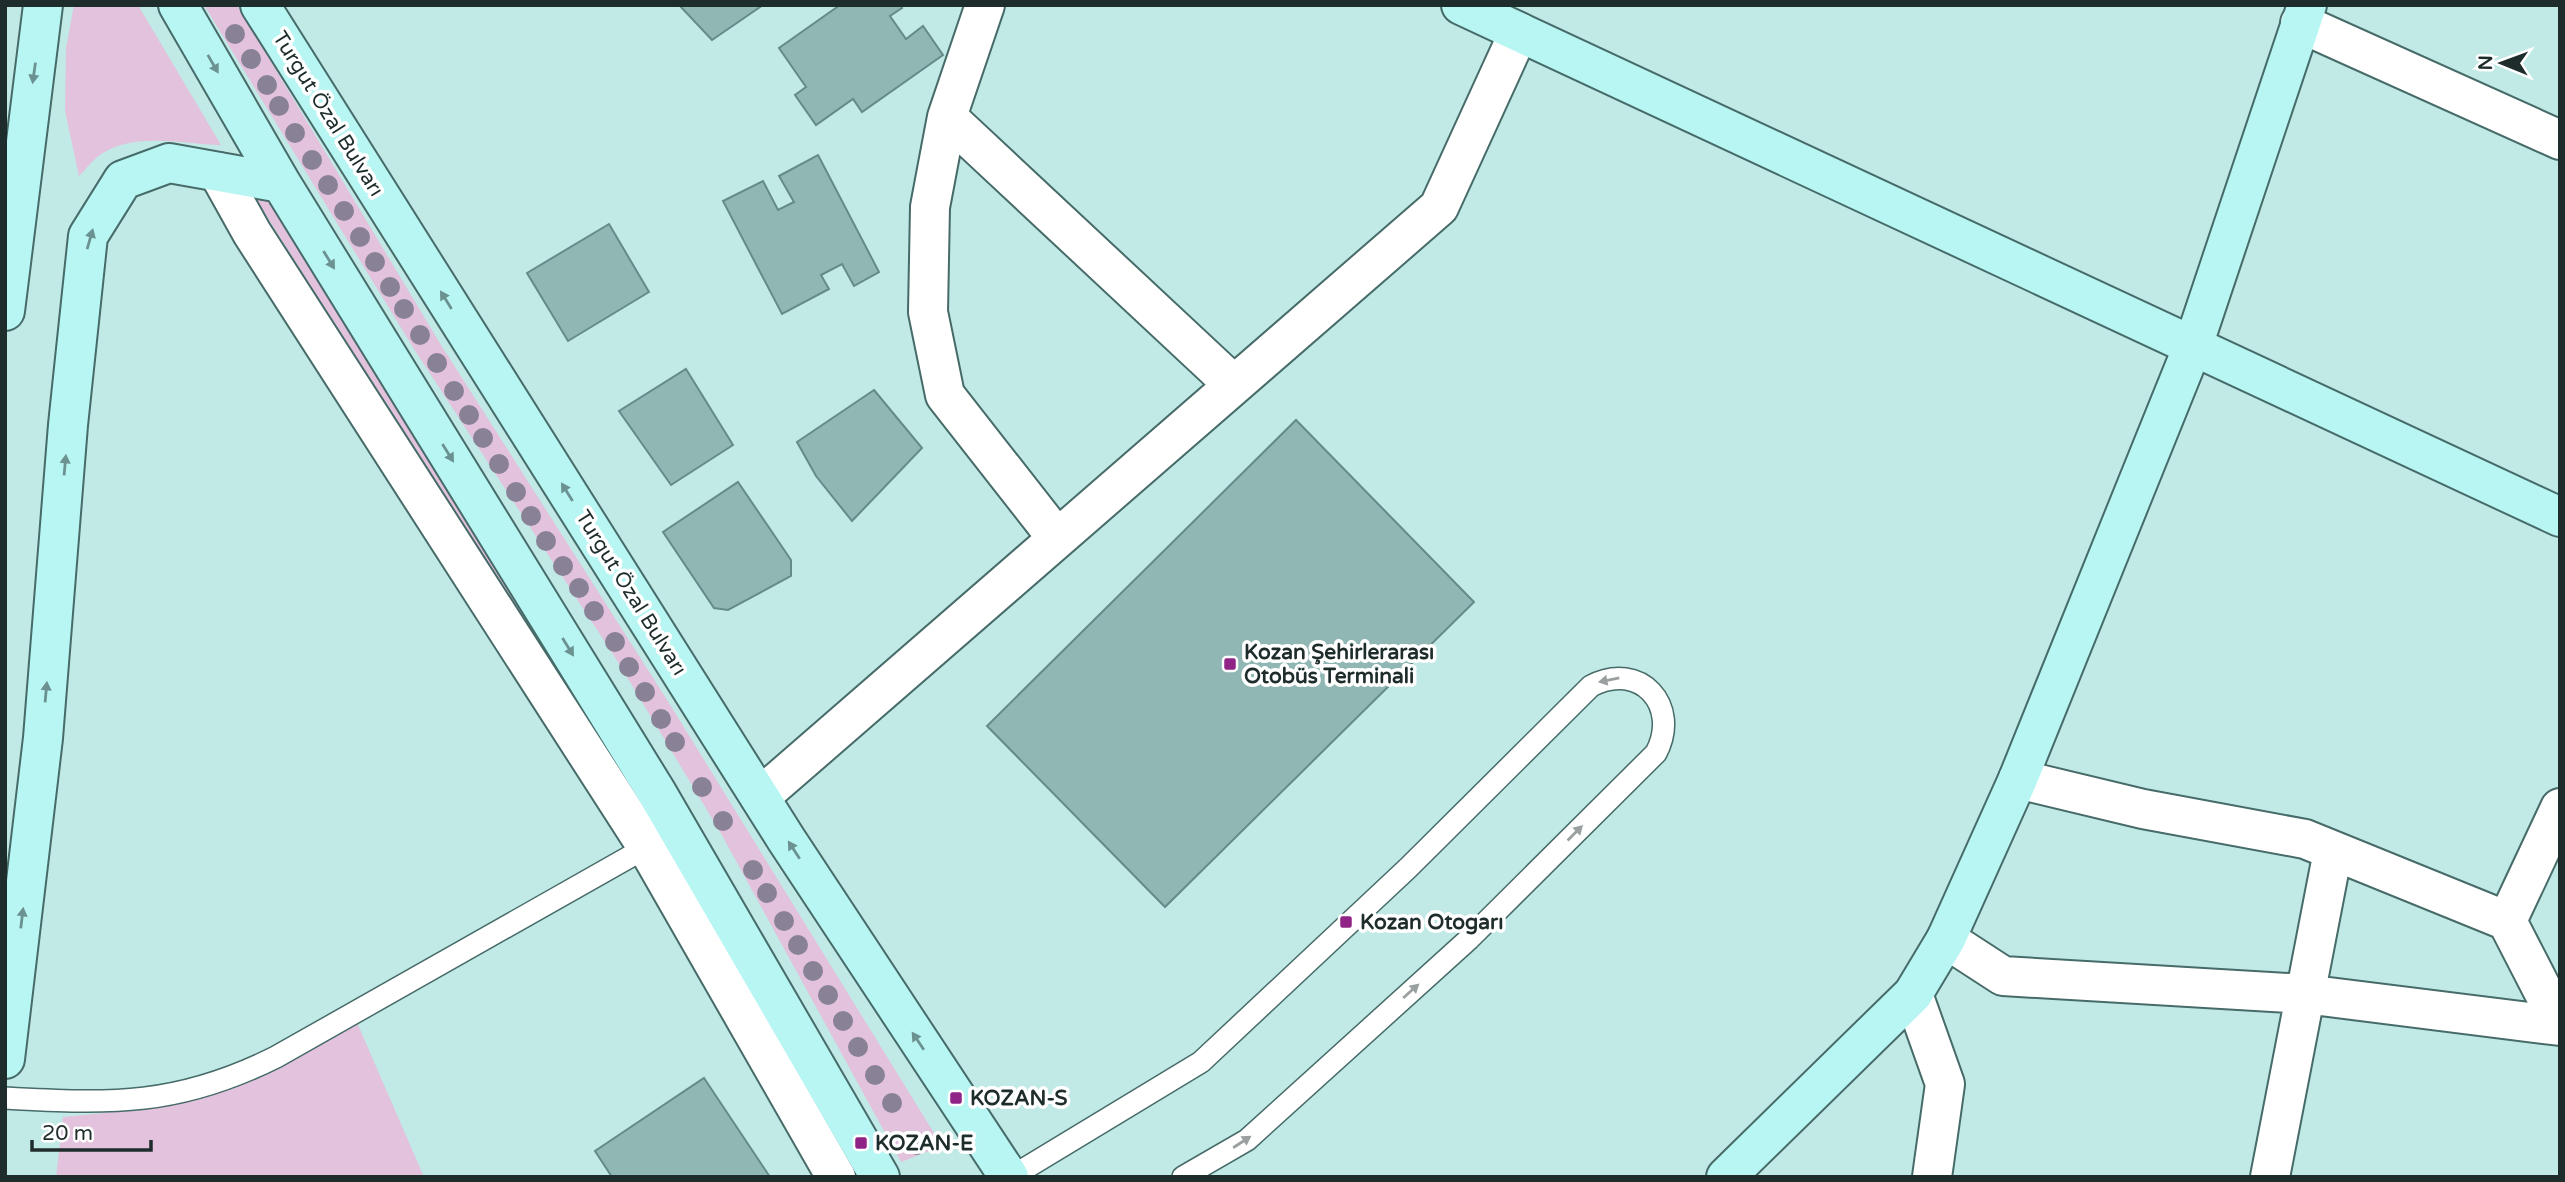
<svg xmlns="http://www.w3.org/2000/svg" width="2565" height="1182" font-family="'Varela Round',sans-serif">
  <rect width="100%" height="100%" fill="#c1e9e6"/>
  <path fill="#e3c2dd" d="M 74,5 L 138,5 L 221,145 C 185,144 136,132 103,153 C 94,158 86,169 79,176 L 65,111 L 66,48 Z
    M 204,5 L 237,5 L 441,345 L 669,703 L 942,1146 L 901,1162 L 719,830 L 618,662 L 414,349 Z
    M 247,185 L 259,187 L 613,752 L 606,755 Z
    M 355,1018 L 424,1177 L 56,1177 L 63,1117 L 155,1108 L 241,1080 Z"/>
  <path fill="#90b7b4" stroke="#658b88" stroke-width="2" d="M 679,5 L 763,5 L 712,40 Z
    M 840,5 L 900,5 L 902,8 L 890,16 L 906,39 L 923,26 L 943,55 L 862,112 L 853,99 L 816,125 L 795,95 L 806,87 L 779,48 Z
    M 818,155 L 879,272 L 854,286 L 842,264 L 821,275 L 829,289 L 782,314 L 723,201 L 763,181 L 778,210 L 794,202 L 779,176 Z
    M 609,224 L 649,292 L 568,341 L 527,273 Z
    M 686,369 L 733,445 L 671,485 L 619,411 Z
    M 874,390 L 922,448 L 852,521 L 816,476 L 797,442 Z
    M 1296,420 L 1474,602 L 1165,907 L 987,726 Z
    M 738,482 L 791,560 L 791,576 L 728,610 L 714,608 L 663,532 Z
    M 704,1078 L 770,1177 L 612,1177 L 595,1151 Z"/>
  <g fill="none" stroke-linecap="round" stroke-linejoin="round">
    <g stroke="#466b68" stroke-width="24">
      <path id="lane" d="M 5,1098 C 112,1104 178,1106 276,1057 L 647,847
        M 1011,1177 L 1201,1062 L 1408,868 L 1591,686 C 1640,660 1681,706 1656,753 L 1469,939 L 1247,1140 L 1183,1177"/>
    </g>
    <g stroke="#466b68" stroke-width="42">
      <path id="street" d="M 985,5 L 947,117 L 930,207 L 928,312 L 945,395 L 1057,538
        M 2300,23 L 2560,140
        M 947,117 L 1234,385
        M 218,172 L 252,233 L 647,847 L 836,1177
        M 2018,779 L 2143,809 L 2305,839 L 2507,921 L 2560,1024
        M 760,797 L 1439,207 L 1519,32
        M 2507,921 L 2560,808
        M 1946,939 L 2003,976 L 2305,994 L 2560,1026
        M 1913,994 L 1945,1084 L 1932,1177
        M 2270,1177 L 2333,851"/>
    </g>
    <g stroke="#466b68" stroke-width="42">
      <path id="secondary" d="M 178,5 L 281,183 L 657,793 L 880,1177
        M 260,5 L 786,839 L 1009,1177
        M 1461,5 L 2560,517
        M 5,311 L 43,5
        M 5,1059 L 43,738 L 68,425 L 88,236 L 123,180 L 169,163 L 281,183
        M 1726,1177 L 1913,994 L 1946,939 L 2018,779 L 2193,346 L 2307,5"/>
    </g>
    <use href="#lane" stroke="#fff" stroke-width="21"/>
    <use href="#street" stroke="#fff" stroke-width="38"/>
    <use href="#secondary" stroke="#b8f6f4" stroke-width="38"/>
  </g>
  <g fill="#898297">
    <circle cx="235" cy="34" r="10"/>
    <circle cx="251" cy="59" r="10"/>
    <circle cx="267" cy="85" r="10"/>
    <circle cx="279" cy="106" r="10"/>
    <circle cx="295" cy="133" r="10"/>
    <circle cx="312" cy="160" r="10"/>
    <circle cx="328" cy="185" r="10"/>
    <circle cx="344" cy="211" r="10"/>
    <circle cx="360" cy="237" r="10"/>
    <circle cx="375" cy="262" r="10"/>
    <circle cx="390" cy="287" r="10"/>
    <circle cx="404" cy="309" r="10"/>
    <circle cx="420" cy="335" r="10"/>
    <circle cx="437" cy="363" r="10"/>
    <circle cx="454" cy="391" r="10"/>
    <circle cx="469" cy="415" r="10"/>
    <circle cx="483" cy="438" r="10"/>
    <circle cx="499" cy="464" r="10"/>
    <circle cx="516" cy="492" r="10"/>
    <circle cx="531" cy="516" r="10"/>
    <circle cx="546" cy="541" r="10"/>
    <circle cx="563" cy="566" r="10"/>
    <circle cx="579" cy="588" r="10"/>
    <circle cx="594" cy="611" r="10"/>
    <circle cx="615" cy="642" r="10"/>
    <circle cx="629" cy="667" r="10"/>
    <circle cx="645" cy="692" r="10"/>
    <circle cx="661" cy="719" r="10"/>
    <circle cx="675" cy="742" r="10"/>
    <circle cx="702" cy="787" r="10"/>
    <circle cx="723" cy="821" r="10"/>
    <circle cx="753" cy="870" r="10"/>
    <circle cx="767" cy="893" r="10"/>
    <circle cx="784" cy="921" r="10"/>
    <circle cx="798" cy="945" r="10"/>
    <circle cx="813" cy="971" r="10"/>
    <circle cx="828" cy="995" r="10"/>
    <circle cx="843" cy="1021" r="10"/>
    <circle cx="858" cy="1047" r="10"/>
    <circle cx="875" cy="1075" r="10"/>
    <circle cx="892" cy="1103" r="10"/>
    <circle cx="917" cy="1145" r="10"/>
  </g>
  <defs><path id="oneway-solid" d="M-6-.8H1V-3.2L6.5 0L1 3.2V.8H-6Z" transform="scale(1.75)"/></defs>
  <g fill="#6b9290">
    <use href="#oneway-solid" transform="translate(213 64) rotate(60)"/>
    <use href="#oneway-solid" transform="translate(34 73) rotate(98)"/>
    <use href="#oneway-solid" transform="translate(90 239) rotate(-74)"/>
    <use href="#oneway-solid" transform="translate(329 260) rotate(58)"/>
    <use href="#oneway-solid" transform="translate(446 300) rotate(-122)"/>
    <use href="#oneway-solid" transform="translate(448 453) rotate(58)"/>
    <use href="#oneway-solid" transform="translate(65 465) rotate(-85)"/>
    <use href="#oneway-solid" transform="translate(567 492) rotate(-122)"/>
    <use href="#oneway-solid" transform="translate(568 647) rotate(58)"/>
    <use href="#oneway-solid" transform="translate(46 692) rotate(-85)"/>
    <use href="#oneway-solid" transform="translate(794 850) rotate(-123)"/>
    <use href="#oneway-solid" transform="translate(22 918) rotate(-83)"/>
    <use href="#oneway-solid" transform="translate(918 1041) rotate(-124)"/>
  </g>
  <g fill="#9aa0a0">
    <use href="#oneway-solid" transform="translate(1609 680) rotate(169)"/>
    <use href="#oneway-solid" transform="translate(1575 833) rotate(-45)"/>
    <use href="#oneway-solid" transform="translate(1411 991) rotate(-42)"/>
    <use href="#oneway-solid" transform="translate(1242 1142) rotate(-33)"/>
  </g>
  <g fill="#8f2386" stroke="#fff" stroke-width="2.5">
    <rect x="1223" y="657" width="14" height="14" rx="3.5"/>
    <rect x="1339" y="915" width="14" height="14" rx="3.5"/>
    <rect x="949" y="1091" width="14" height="14" rx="3.5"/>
    <rect x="854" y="1136" width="14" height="14" rx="3.5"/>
  </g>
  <g text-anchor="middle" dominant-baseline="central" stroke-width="7" stroke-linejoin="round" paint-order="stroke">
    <g font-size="21" fill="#1e2d2c" stroke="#fff">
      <text transform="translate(328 114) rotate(58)">Turgut Özal Bulvarı</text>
      <text transform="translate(631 593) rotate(58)">Turgut Özal Bulvarı</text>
    </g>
    <g font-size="21" font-weight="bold" fill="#1e2d2c" stroke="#fff" text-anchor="start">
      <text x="1244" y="652">Kozan Şehirlerarası<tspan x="1244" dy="24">Otobüs Terminali</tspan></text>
      <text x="1360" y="922">Kozan Otogarı</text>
      <text x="970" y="1098">KOZAN-S</text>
      <text x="875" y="1143">KOZAN-E</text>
    </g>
  </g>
  <rect width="2565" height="1182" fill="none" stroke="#1e2d2c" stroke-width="14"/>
  <g transform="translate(2502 63) rotate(271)" stroke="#ffffff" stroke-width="5" paint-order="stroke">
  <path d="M0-5L12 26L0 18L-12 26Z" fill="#1e2d2c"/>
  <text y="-10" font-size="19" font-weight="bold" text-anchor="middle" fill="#1e2d2c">N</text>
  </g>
  <path d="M32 1140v10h119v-10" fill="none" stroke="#1e2d2c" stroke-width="3.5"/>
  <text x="42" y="1140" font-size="21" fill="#1e2d2c" stroke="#ffffff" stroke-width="5" paint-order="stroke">20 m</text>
</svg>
